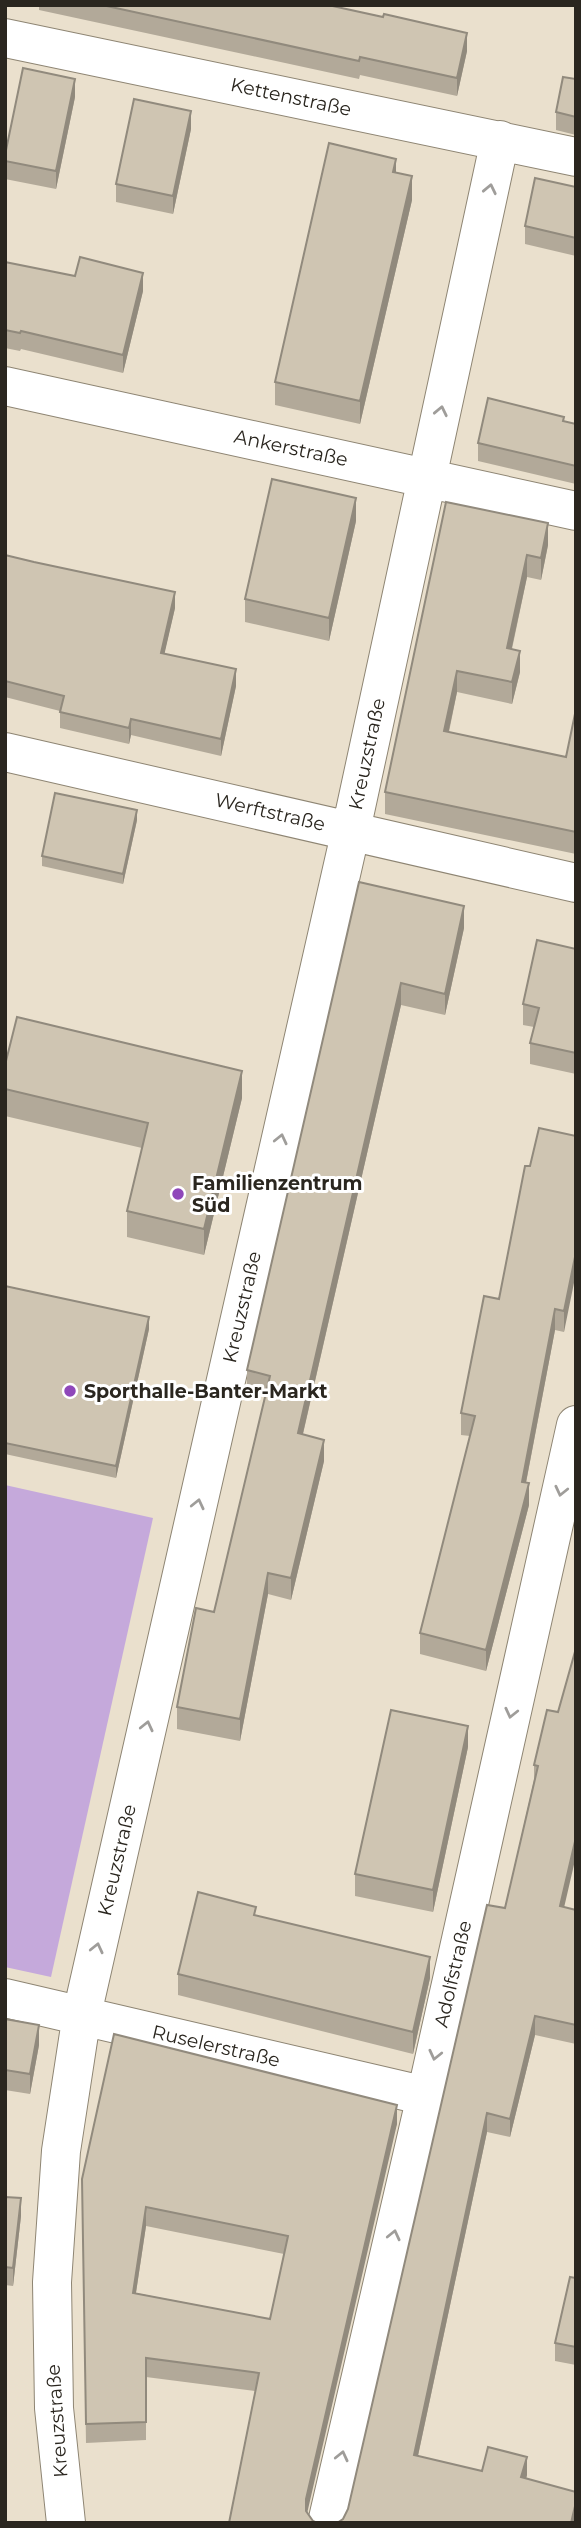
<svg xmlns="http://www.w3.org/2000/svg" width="581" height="2528" font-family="Montserrat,sans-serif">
  <rect width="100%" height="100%" fill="#eae0cd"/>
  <path fill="#c5a9db" d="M 5,1485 L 153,1518 L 51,1977 L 5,1967 Z"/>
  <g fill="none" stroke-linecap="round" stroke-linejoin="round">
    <g stroke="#8e8573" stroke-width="40">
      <path id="minor" d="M 5,38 L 576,157
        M 5,386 L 576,511
        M 5,752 L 576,883
        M 5,1998 L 426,2096
        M 66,2523 L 54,2408 L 52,2282 L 61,2151 L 82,2014 L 351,830 L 500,140
        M 327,2523 L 426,2096 L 576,1425"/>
    </g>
    <use href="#minor" stroke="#fff" stroke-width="38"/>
  </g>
  <path fill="#b2a999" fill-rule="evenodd" d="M 39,5 L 328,5 L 467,51 L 457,96 L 360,75 L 359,79 L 39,10 Z
    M 576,79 L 576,135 L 556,130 L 556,112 Z
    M 75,97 L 56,189 L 5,179 L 5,155 Z
    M 191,129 L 173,214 L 116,202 L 116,184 Z
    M 396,173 L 412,200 L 360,424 L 275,405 L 275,382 Z
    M 576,187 L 576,256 L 525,244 L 525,226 Z
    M 5,262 L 143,291 L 123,373 L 21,349 L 20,351 L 5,348 Z
    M 564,422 L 576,424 L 576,487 L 576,484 L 478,461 L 478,443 Z
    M 446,502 L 548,545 L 541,580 L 527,577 L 512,649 L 520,672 L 512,704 L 457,692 L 449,732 L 566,757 L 576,709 L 576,854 L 385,814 L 385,792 Z
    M 356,521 L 329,641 L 245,622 L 245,599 Z
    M 5,555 L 175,608 L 164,654 L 236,686 L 221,756 L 131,735 L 129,744 L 60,728 L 60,711 L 5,697 Z
    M 137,820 L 123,884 L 42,866 L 42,856 Z
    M 359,882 L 464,928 L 445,1015 L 401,1005 L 303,1434 L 324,1461 L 291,1600 L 268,1594 L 240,1741 L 177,1729 L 177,1707 L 214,1612 L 265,1396 L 247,1392 L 247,1370 Z
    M 576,949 L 576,1074 L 530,1064 L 530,1043 L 534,1027 L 523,1025 L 523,1004 Z
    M 5,1065 L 242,1098 L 204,1255 L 127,1237 L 127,1211 L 142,1148 L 5,1116 Z
    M 576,1136 L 564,1332 L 555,1330 L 526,1483 L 529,1505 L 486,1671 L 420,1654 L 420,1633 L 470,1436 L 461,1435 L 461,1413 L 499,1299 Z
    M 5,1286 L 149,1329 L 116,1478 L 5,1454 Z
    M 547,1710 L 564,1907 L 576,1910 L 576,2044 L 535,2035 L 510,2137 L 487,2132 L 418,2456 L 482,2471 L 527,2475 L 526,2479 L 576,2492 L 575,2523 L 337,2523 L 343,2519 L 348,2509 L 505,1908 L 534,1780 L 534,1765 Z
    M 468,1747 L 433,1912 L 355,1896 L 355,1874 Z
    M 256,1915 L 430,1978 L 413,2054 L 178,1995 L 178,1974 Z
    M 5,2019 L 39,2045 L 30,2094 L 5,2090 Z
    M 397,2124 L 229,2523 L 255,2391 L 146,2377 L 146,2440 L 86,2443 L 82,2179 ZM 146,2226 L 284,2254 L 270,2319 L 136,2293 Z
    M 5,2197 L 21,2216 L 13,2286 L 5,2285 Z
    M 576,2278 L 576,2365 L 555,2361 L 555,2343 Z"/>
  <path fill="#918a7d" d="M 467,33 L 467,51 L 457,96 L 457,78 Z
    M 75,79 L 75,97 L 56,189 L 56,171 Z
    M 191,111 L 191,129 L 173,214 L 173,196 Z
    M 396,159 L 396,182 L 393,172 Z
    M 412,176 L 412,200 L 360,424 L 360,401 Z
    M 143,273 L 143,291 L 123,373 L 123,355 Z
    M 356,498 L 356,521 L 329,641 L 329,618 Z
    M 548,523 L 548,545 L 541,580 L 541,558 Z
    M 527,555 L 527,577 L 507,670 L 507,648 Z
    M 175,592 L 175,608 L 161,669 L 161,653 Z
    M 520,651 L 520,672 L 512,704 L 512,682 Z
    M 236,669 L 236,686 L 221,756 L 221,739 Z
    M 457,671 L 457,692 L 444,753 L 444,731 Z
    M 131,719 L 131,735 L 129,744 L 129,728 Z
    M 137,810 L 137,820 L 123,884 L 123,874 Z
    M 464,906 L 464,928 L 445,1015 L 445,994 Z
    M 401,983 L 401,1005 L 298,1455 L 298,1433 Z
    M 242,1071 L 242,1098 L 204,1255 L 204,1229 Z
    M 576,1252 L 576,1273 L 564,1332 L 564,1311 Z
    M 555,1309 L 555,1330 L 522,1503 L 522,1482 Z
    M 149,1317 L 149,1329 L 116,1478 L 116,1466 Z
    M 324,1440 L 324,1461 L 291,1600 L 291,1578 Z
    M 529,1483 L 529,1505 L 486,1671 L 486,1650 Z
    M 268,1573 L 268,1594 L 240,1741 L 240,1719 Z
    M 468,1726 L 468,1747 L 433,1912 L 433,1890 Z
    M 576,1837 L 576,1856 L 560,1925 L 560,1906 Z
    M 430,1957 L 430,1978 L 413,2054 L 413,2032 Z
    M 535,2016 L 535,2035 L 510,2137 L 510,2119 Z
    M 39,2025 L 39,2045 L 30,2094 L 30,2074 Z
    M 397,2105 L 397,2124 L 306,2518 L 306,2499 Z
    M 487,2113 L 487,2132 L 414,2474 L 414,2455 Z
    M 21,2198 L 21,2216 L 13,2286 L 13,2268 Z
    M 146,2207 L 146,2226 L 133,2312 L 133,2293 Z
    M 527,2457 L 527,2475 L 521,2496 L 521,2477 Z
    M 576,2502 L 575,2523 L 571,2523 Z"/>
  <path fill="#cfc5b2" stroke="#918a7d" stroke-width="2" fill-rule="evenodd" d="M 102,5 L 328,5 L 383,17 L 384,14 L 467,33 L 457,78 L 360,57 L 359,61 Z
    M 23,68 L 75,79 L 56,171 L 5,161 L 5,155 Z
    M 563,77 L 576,79 L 576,117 L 556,112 Z
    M 134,99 L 191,111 L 173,196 L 116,184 Z
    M 329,143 L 396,159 L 393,172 L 412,176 L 360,401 L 275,382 Z
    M 535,178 L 576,187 L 576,238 L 525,226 Z
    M 80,257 L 143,273 L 123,355 L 21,331 L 20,333 L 5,330 L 5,262 L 75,276 Z
    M 488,398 L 564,417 L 563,421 L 576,424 L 576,466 L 478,443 Z
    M 272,479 L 356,498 L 329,618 L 245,599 Z
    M 446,502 L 548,523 L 541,558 L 527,555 L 507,648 L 520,651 L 512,682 L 457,671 L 444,731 L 566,757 L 576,709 L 576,832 L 385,792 Z
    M 5,555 L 34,562 L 175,592 L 161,653 L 236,669 L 221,739 L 131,719 L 129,728 L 60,712 L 64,696 L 5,681 Z
    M 55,793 L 137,810 L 123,874 L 42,856 Z
    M 359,882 L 464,906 L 445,994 L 401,983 L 298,1433 L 324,1440 L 291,1578 L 268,1573 L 240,1719 L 177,1707 L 196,1608 L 214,1612 L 270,1376 L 247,1370 Z
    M 537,940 L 576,949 L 576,1053 L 530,1043 L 539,1008 L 523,1004 Z
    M 17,1017 L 242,1071 L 204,1229 L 127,1211 L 148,1123 L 5,1089 L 5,1065 Z
    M 539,1128 L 576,1136 L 576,1252 L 564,1311 L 555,1309 L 522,1482 L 529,1483 L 486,1650 L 420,1633 L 475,1416 L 461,1413 L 484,1296 L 499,1299 L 525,1166 L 530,1166 Z
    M 5,1286 L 149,1317 L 116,1466 L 5,1443 Z
    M 576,1648 L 576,1837 L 560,1906 L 576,1910 L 576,2025 L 535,2016 L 510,2119 L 487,2113 L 414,2455 L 482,2471 L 488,2447 L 527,2457 L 521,2477 L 576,2492 L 576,2502 L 571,2523 L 337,2523 L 343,2519 L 348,2509 L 487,1905 L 505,1908 L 538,1766 L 534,1765 L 547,1710 L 558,1712 Z
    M 391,1710 L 468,1726 L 433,1890 L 355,1874 Z
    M 198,1892 L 256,1907 L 254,1915 L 430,1957 L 413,2032 L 178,1974 Z
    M 5,2019 L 39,2025 L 30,2074 L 5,2070 Z
    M 114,2034 L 397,2105 L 306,2499 L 306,2511 L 313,2521 L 317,2523 L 229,2523 L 259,2373 L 146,2358 L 146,2422 L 86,2424 L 82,2179 ZM 146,2207 L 288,2236 L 270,2319 L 133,2293 Z
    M 5,2197 L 21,2198 L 13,2268 L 5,2267 Z
    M 570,2277 L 576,2278 L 576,2347 L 555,2343 Z"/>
  <defs><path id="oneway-chevron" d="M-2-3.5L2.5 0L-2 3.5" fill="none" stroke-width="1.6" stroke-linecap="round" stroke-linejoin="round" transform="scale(1.75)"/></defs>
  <g stroke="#9f9d9a">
    <use href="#oneway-chevron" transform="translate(490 189) rotate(-78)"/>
    <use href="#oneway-chevron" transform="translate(441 411) rotate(-78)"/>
    <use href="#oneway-chevron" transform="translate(281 1139) rotate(-77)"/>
    <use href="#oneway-chevron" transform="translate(561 1491) rotate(103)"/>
    <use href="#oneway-chevron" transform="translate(198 1504) rotate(-77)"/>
    <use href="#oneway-chevron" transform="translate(511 1713) rotate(103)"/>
    <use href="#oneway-chevron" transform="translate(147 1726) rotate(-77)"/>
    <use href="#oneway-chevron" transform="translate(97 1948) rotate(-77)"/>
    <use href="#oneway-chevron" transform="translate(435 2055) rotate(103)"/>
    <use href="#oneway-chevron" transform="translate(394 2235) rotate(-77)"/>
    <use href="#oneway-chevron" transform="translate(342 2456) rotate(-77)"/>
  </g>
  <g fill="#8f47ba" stroke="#fff" stroke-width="2.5">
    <circle cx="178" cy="1194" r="7"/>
    <circle cx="70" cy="1391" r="7"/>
  </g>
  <g text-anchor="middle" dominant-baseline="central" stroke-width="6" stroke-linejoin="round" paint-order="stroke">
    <g font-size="19" fill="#2a261f" stroke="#fff">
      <text transform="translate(291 97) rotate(12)">Kettenstraße</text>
      <text transform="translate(291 448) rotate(12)">Ankerstraße</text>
      <text transform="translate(367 754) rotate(-78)">Kreuzstraße</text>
      <text transform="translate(270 812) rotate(13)">Werftstraße</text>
      <text transform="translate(242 1307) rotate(-77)">Kreuzstraße</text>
      <text transform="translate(117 1860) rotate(-77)">Kreuzstraße</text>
      <text transform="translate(453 1974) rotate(-77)">Adolfstraße</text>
      <text transform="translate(216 2046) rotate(13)">Ruselerstraße</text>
      <text transform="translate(57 2421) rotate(-94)">Kreuzstraße</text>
    </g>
    <g font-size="19" font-weight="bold" fill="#2a261f" stroke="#fff" text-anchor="start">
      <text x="192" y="1183">Familienzentrum<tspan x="192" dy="22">Süd</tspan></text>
      <text x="84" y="1391">Sporthalle-Banter-Markt</text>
    </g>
  </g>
  <rect width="581" height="2528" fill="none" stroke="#2a261f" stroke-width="14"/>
</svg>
